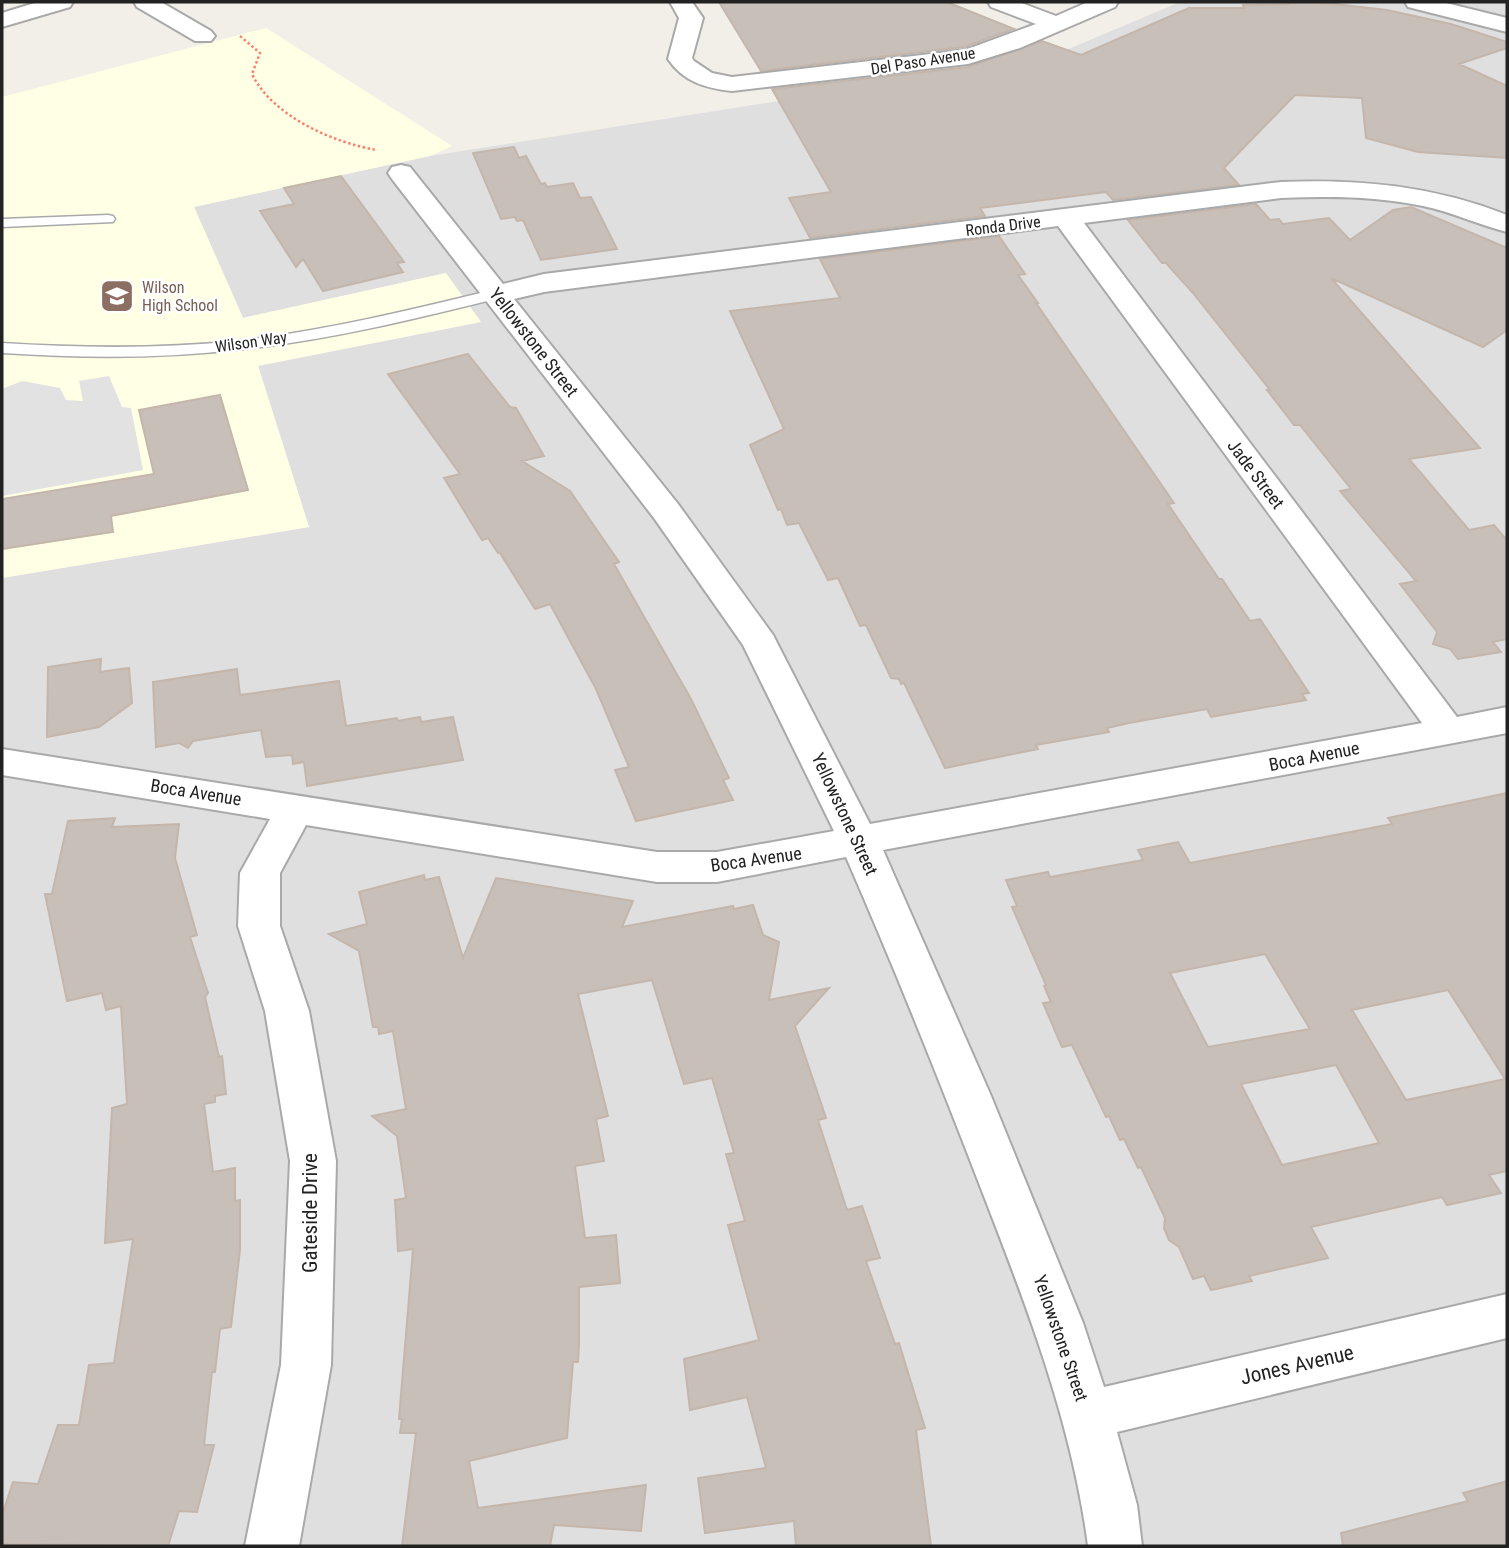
<svg xmlns="http://www.w3.org/2000/svg" width="1509" height="1548" font-family="'Roboto Condensed',sans-serif">
  <rect width="100%" height="100%" fill="#f2efe9"/>
  <path fill="#e0dfdf" d="M 1180,2 L 1507,2 L 1507,1546 L 2,1546 L 2,578 L 309,527 L 258,365 L 446,273 L 243,318 L 194,207 L 430,156 L 785,100 L 1033,64 Z"/>
  <path fill="#ffffe5" d="M 266,28 L 452,146 L 430,156 L 194,207 L 243,318 L 446,273 L 481,322 L 258,366 L 309,527 L 2,578 L 2,97 Z"/>
  <path fill="#e2e2e2" d="M 109,376 L 122,407 L 131,408 L 143,470 L 2,496 L 2,389 L 22,381 L 60,388 L 66,400 L 83,401 L 79,381 Z"/>
  <path fill="#c7bfb8" stroke="#c4b6ab" stroke-width="2" fill-rule="evenodd" d="M 719,2 L 947,2 L 1014,29 L 964,47 L 761,71 Z
    M 1290,2 L 1317,2 L 1387,10 L 1451,24 L 1507,42 L 1507,48 L 1459,64 L 1507,86 L 1507,158 L 1418,152 L 1366,138 L 1362,98 L 1295,95 L 1224,168 L 1239,185 L 1113,200 L 1106,192 L 980,208 L 985,216 L 810,238 L 789,198 L 831,192 L 772,89 L 968,67 L 1042,41 L 1081,55 L 1189,8 L 1244,8 L 1243,5 L 1289,4 Z
    M 514,147 L 519,158 L 526,156 L 541,184 L 545,183 L 547,187 L 573,183 L 580,198 L 591,197 L 617,249 L 541,260 L 523,220 L 517,221 L 515,217 L 501,219 L 473,153 Z
    M 341,176 L 404,262 L 397,263 L 403,272 L 323,291 L 303,259 L 296,267 L 260,211 L 294,204 L 284,188 Z
    M 1256,204 L 1270,220 L 1279,219 L 1283,224 L 1329,218 L 1350,240 L 1393,210 L 1411,207 L 1507,248 L 1507,330 L 1483,347 L 1331,278 L 1480,448 L 1409,459 L 1469,530 L 1494,525 L 1507,540 L 1507,639 L 1493,642 L 1501,652 L 1458,659 L 1450,649 L 1433,644 L 1437,632 L 1400,584 L 1416,581 L 1340,491 L 1351,489 L 1300,425 L 1294,425 L 1267,390 L 1270,390 L 1193,293 L 1166,263 L 1162,263 L 1128,220 Z
    M 999,236 L 1025,274 L 1018,275 L 1038,303 L 1036,303 L 1174,503 L 1168,504 L 1219,579 L 1222,579 L 1250,621 L 1260,619 L 1309,693 L 1302,694 L 1306,700 L 1211,717 L 1207,709 L 1129,723 L 1107,728 L 1109,732 L 1036,745 L 1038,749 L 945,768 L 904,683 L 901,684 L 899,679 L 891,678 L 866,625 L 860,626 L 838,578 L 828,580 L 799,523 L 787,525 L 781,509 L 778,510 L 750,445 L 784,429 L 730,311 L 840,298 L 820,259 Z
    M 468,354 L 510,407 L 516,408 L 544,456 L 522,461 L 570,491 L 619,562 L 614,564 L 691,699 L 729,778 L 723,780 L 733,800 L 636,821 L 615,770 L 629,767 L 596,689 L 550,604 L 535,609 L 500,553 L 498,553 L 488,538 L 482,540 L 444,478 L 460,474 L 388,374 Z
    M 220,395 L 248,490 L 111,516 L 113,532 L 2,549 L 2,499 L 154,474 L 139,410 Z
    M 101,659 L 100,672 L 129,668 L 132,703 L 99,727 L 47,737 L 48,667 Z
    M 237,669 L 240,695 L 339,681 L 346,726 L 397,718 L 398,721 L 420,717 L 421,722 L 453,717 L 463,760 L 307,786 L 304,762 L 293,764 L 292,755 L 266,757 L 261,730 L 193,741 L 188,748 L 179,743 L 156,747 L 153,682 Z
    M 1507,793 L 1507,1171 L 1489,1175 L 1501,1193 L 1447,1205 L 1442,1197 L 1311,1227 L 1328,1258 L 1249,1276 L 1252,1281 L 1211,1290 L 1204,1276 L 1193,1279 L 1179,1247 L 1169,1240 L 1164,1228 L 1165,1218 L 1141,1167 L 1138,1168 L 1124,1139 L 1120,1140 L 1109,1116 L 1106,1117 L 1072,1045 L 1062,1047 L 1043,1003 L 1051,1002 L 1044,986 L 1046,985 L 1012,907 L 1017,906 L 1006,880 L 1048,872 L 1050,877 L 1143,860 L 1138,850 L 1178,842 L 1190,863 L 1392,824 L 1388,818 ZM 1265,954 L 1310,1029 L 1208,1047 L 1170,973 ZM 1448,990 L 1505,1079 L 1406,1100 L 1352,1010 ZM 1336,1065 L 1379,1143 L 1282,1165 L 1241,1084 Z
    M 115,818 L 112,827 L 179,824 L 175,858 L 197,935 L 190,937 L 208,993 L 205,997 L 219,1057 L 222,1056 L 226,1094 L 215,1096 L 215,1102 L 204,1104 L 213,1172 L 235,1168 L 235,1201 L 240,1200 L 240,1250 L 231,1327 L 220,1329 L 215,1372 L 212,1372 L 204,1445 L 214,1445 L 197,1512 L 179,1511 L 168,1546 L 2,1544 L 2,1515 L 13,1482 L 38,1484 L 58,1425 L 79,1425 L 89,1365 L 114,1363 L 133,1239 L 105,1243 L 112,1108 L 127,1104 L 121,1006 L 106,1010 L 102,993 L 67,1001 L 45,894 L 52,894 L 68,821 Z
    M 424,875 L 425,880 L 439,877 L 463,958 L 496,878 L 633,901 L 622,927 L 733,906 L 734,909 L 753,905 L 763,935 L 779,942 L 769,1000 L 829,988 L 795,1026 L 826,1118 L 818,1120 L 847,1210 L 862,1206 L 880,1258 L 866,1261 L 895,1344 L 899,1343 L 925,1428 L 916,1430 L 931,1546 L 796,1546 L 794,1521 L 705,1533 L 698,1478 L 766,1468 L 747,1397 L 690,1410 L 684,1359 L 759,1340 L 728,1225 L 745,1221 L 726,1154 L 734,1153 L 712,1078 L 684,1084 L 652,980 L 578,994 L 608,1116 L 596,1119 L 604,1161 L 575,1166 L 585,1238 L 616,1235 L 620,1283 L 579,1287 L 579,1345 L 578,1362 L 573,1362 L 567,1438 L 469,1461 L 478,1508 L 646,1485 L 641,1531 L 554,1525 L 550,1546 L 402,1546 L 416,1433 L 400,1433 L 402,1419 L 399,1419 L 413,1249 L 398,1251 L 395,1200 L 406,1198 L 397,1136 L 372,1116 L 406,1109 L 393,1031 L 379,1034 L 378,1027 L 373,1027 L 359,951 L 329,934 L 367,924 L 359,892 Z
    M 1507,1481 L 1507,1546 L 1343,1546 L 1341,1533 L 1468,1501 L 1463,1493 Z"/>
  <g fill="none" stroke-linecap="round" stroke-linejoin="round">
    <g stroke="#a9a9a9" stroke-width="3">
      <path id="lane" d="M 108,215 L 113,216 L 115,219 L 113,222 L 2,227 L 2,219 Z
        M 497,289 L 503,291 L 505,294 L 503,297 C 415,319 326,341 236,350 C 158,359 80,358 2,353 L 2,343 C 80,348 158,349 236,341 C 324,331 411,310 497,289 Z"/>
    </g>
    <g stroke="#a9a9a9" stroke-width="4">
      <path id="street" d="M 38,2 L 73,2 L 70,7 L 2,27 L 2,13 Z
        M 134,2 L 161,2 L 211,31 L 215,36 L 211,41 L 195,41 L 137,7 Z
        M 670,2 L 692,2 L 703,18 L 692,58 L 694,61 L 712,73 L 732,77 L 965,50 L 1036,24 L 991,7 L 988,2 L 1019,2 L 1056,16 L 1088,2 L 1118,2 L 1115,7 L 1020,48 L 968,64 L 732,91 C 705,88 684,82 668,59 L 679,18 Z
        M 1405,2 L 1442,2 L 1507,18 L 1507,32 L 1408,7 Z
        M 401,165 L 410,167 L 503,284 L 544,274 L 1281,182 C 1360,179 1433,186 1507,215 L 1507,232 C 1479,225 1452,212 1423,206 C 1376,196 1329,196 1281,198 L 1084,223 L 1457,717 L 1507,707 L 1507,733 L 883,850 L 991,1096 L 1083,1323 L 1104,1387 L 1507,1294 L 1507,1338 L 1117,1432 L 1137,1505 L 1142,1546 L 1088,1546 C 1072,1423 1027,1307 982,1191 C 939,1079 894,967 846,857 L 717,882 L 657,882 L 306,825 L 280,873 L 280,926 L 309,1011 L 336,1161 L 331,1365 L 299,1546 L 245,1546 L 281,1365 L 290,1161 L 265,1011 L 238,926 L 240,873 L 270,819 L 2,775 L 2,749 L 657,852 L 717,852 L 834,831 L 743,645 L 654,518 L 392,179 L 388,173 L 392,167 ZM 1058,226 L 1422,723 L 870,824 L 773,635 L 678,504 L 514,299 L 544,292 Z"/>
    </g>
    <path stroke="#fa8072" stroke-width="2.5" stroke-dasharray="2.5 2.5" stroke-linecap="butt" d="M 240,36 L 260,53 L 252,74 C 272,116 334,143 377,150"/>
    <use href="#lane" fill="#fff" fill-rule="evenodd"/>
    <use href="#street" fill="#fff" fill-rule="evenodd"/>
  </g>
  <defs>
    <g id="school-square" transform="scale(1.75)"><rect x="-9" y="-9" width="18" height="18" rx="4" fill="#8d6e63" stroke="#fff"/><path d="M0-5L7-2L0 1L-7-2ZM-4 1L0 2.5L4 1V4Q0 6-4 4Z" fill="#fff"/></g>
  </defs>
  <g fill-rule="evenodd">
    <use href="#school-square" x="117" y="296"/>
  </g>
  <g text-anchor="middle" dominant-baseline="central" stroke-width="5" stroke-linejoin="round" paint-order="stroke">
    <g font-size="16" fill="#222" stroke="#fff">
      <text transform="translate(923 61) rotate(-9)">Del Paso Avenue</text>
      <text transform="translate(1003 226) rotate(-7)">Ronda Drive</text>
      <text transform="translate(251 342) rotate(-8)">Wilson Way</text>
    </g>
    <g font-size="16" fill="#785e54" stroke="#fff" text-anchor="start">
      <text x="142" y="287">Wilson<tspan x="142" dy="18">High School</tspan></text>
    </g>
    <g font-size="18" fill="#222" stroke="#fff">
      <text transform="translate(534 342) rotate(52)">Yellowstone Street</text>
      <text transform="translate(1256 474) rotate(53)">Jade Street</text>
      <text transform="translate(1314 756) rotate(-11)">Boca Avenue</text>
      <text transform="translate(196 792) rotate(9)">Boca Avenue</text>
      <text transform="translate(845 814) rotate(65)">Yellowstone Street</text>
      <text transform="translate(756 859) rotate(-8)">Boca Avenue</text>
      <text transform="translate(1061 1338) rotate(71)">Yellowstone Street</text>
    </g>
    <g font-size="21" fill="#222" stroke="#fff">
      <text transform="translate(310 1213) rotate(-90)">Gateside Drive</text>
      <text transform="translate(1297 1365) rotate(-13)">Jones Avenue</text>
    </g>
  </g>
  <rect width="1509" height="1548" fill="none" stroke="#222222" stroke-width="7"/>
</svg>
